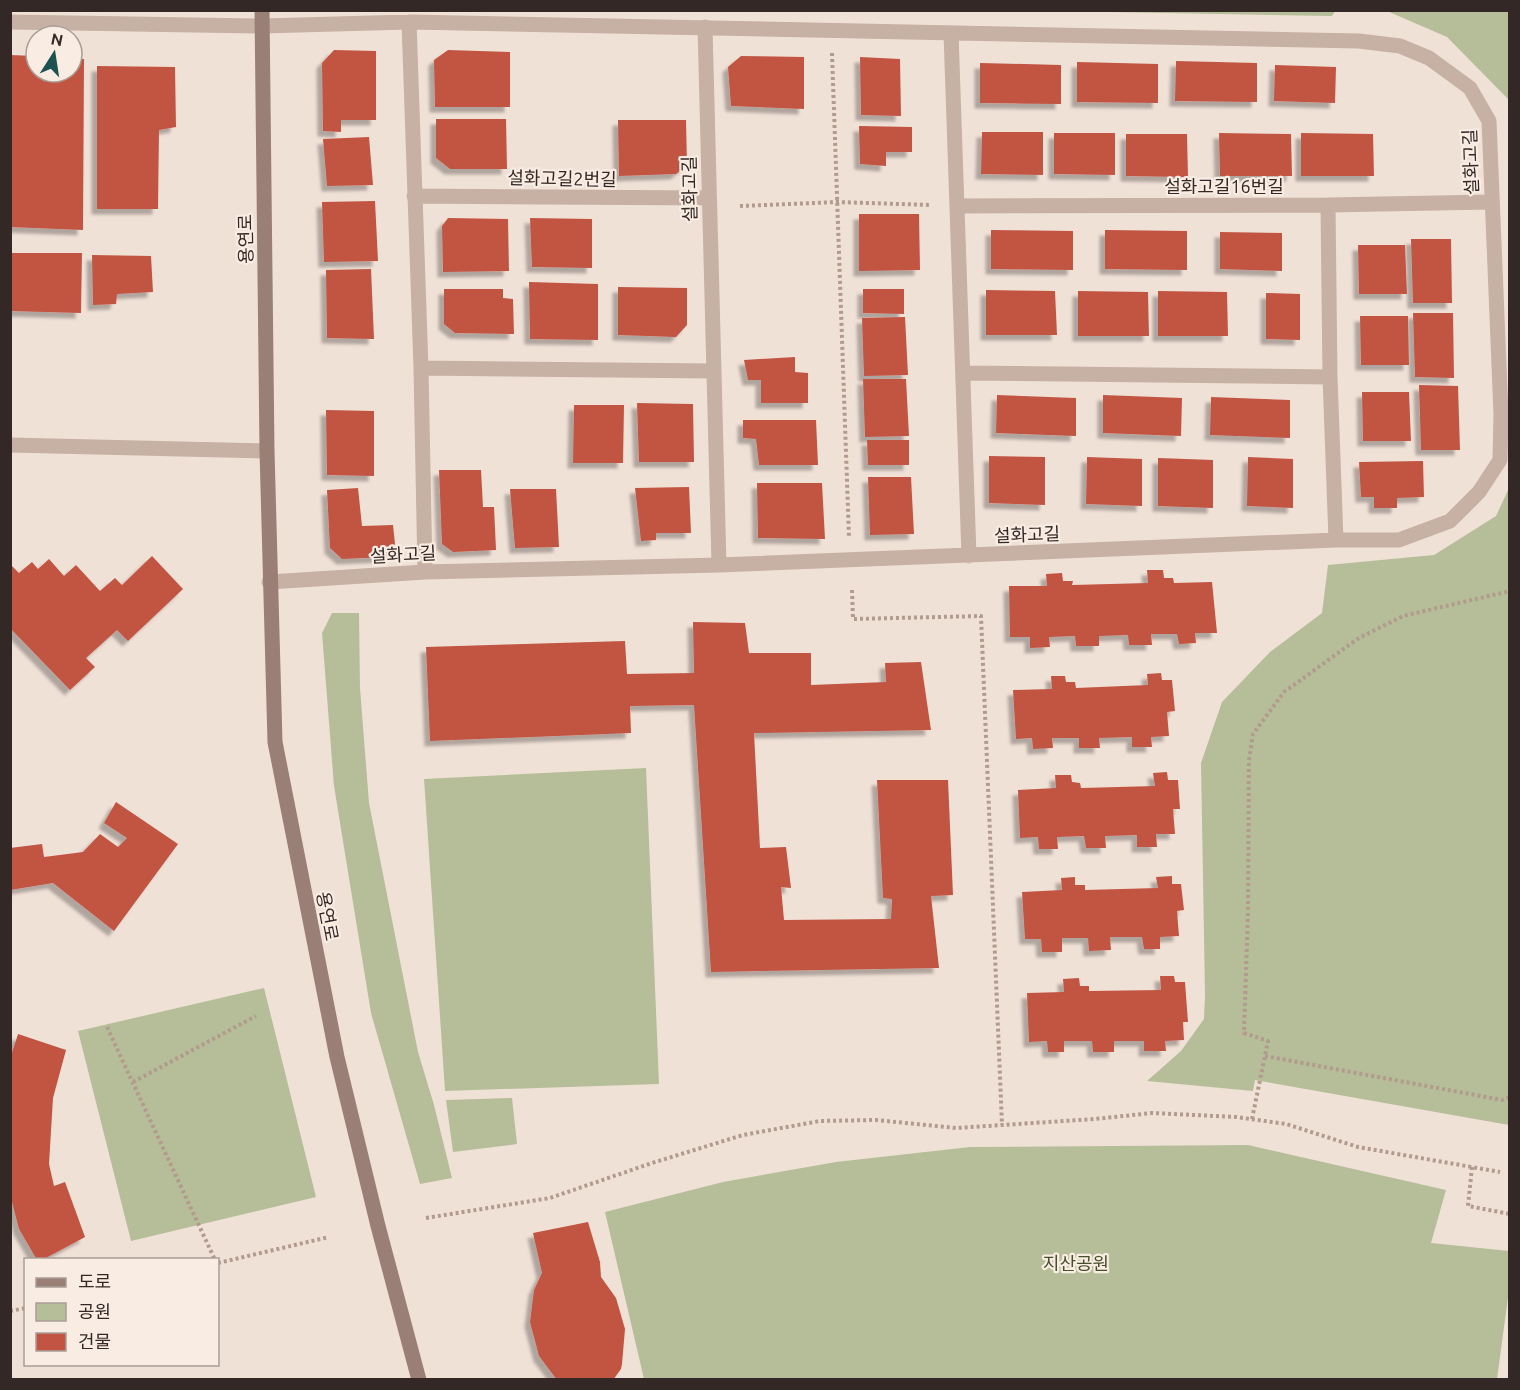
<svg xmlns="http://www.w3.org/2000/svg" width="1520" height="1390" font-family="Ubuntu,'Noto Sans KR',sans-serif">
  <defs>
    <filter id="shadow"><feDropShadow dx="-5.5" dy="5.5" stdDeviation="1.5" flood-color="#0004"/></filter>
  </defs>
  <rect width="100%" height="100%" fill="#f0e1d7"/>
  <path fill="#b5be98" d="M 1055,11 L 1335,10 L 1335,11 L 1332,16 Z
    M 1387,11 L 1509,11 L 1509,100 L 1447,37 Z
    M 1509,488 L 1509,1125 L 1255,1080 L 1253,1091 L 1147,1081 L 1181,1051 L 1204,1019 L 1205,995 L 1201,763 L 1222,702 L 1270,652 L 1322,613 L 1328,565 L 1434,555 L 1496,516 Z
    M 332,613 L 359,613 L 360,688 L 369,803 L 418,1052 L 434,1105 L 452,1178 L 420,1184 L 371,1013 L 334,786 L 322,633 Z
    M 646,768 L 659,1084 L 445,1091 L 424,779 Z
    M 264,988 L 316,1197 L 131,1241 L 78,1031 Z
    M 512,1098 L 517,1144 L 453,1152 L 446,1100 Z
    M 1248,1145 L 1446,1190 L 1431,1243 L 1509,1251 L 1509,1290 L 1497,1379 L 644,1379 L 605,1212 L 723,1182 L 836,1162 L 970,1147 Z"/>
  <path fill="#c25443" filter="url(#shadow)" d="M 334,50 L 376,51 L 376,120 L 341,120 L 341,132 L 323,131 L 322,63 Z
    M 448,50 L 510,52 L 510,107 L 435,107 L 434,60 Z
    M 10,55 L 36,56 L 36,72 L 72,72 L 72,59 L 84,59 L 83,230 L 10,227 Z
    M 741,56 L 804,57 L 804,109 L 731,106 L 728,67 Z
    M 860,57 L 900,59 L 901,116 L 861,115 Z
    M 1176,61 L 1257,63 L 1257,102 L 1175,101 Z
    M 1077,62 L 1158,64 L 1158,103 L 1077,102 Z
    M 980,63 L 1061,65 L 1061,104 L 980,103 Z
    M 1275,65 L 1336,67 L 1335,103 L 1274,101 Z
    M 97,66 L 175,67 L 176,127 L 159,130 L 158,209 L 97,209 Z
    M 436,119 L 506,119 L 507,169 L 450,169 L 436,158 Z
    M 618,120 L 686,120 L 687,165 L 676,174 L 619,176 Z
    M 859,126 L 912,127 L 912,152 L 886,152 L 886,166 L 860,164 Z
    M 982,132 L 1043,132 L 1043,175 L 981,174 Z
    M 1054,133 L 1115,133 L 1115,175 L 1054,174 Z
    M 1219,133 L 1291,134 L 1292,176 L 1220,176 Z
    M 1301,133 L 1373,134 L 1374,176 L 1301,176 Z
    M 1126,134 L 1187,134 L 1188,177 L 1126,176 Z
    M 369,137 L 373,185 L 327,186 L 323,139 Z
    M 375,201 L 378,261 L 324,262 L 322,202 Z
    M 859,214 L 919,214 L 920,270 L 859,271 Z
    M 448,218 L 508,219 L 509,271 L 443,272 L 442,226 Z
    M 530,218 L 592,219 L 592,268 L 532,267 Z
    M 991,230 L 1073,231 L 1073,270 L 991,269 Z
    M 1105,230 L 1187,231 L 1187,270 L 1105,269 Z
    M 1220,232 L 1282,233 L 1282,271 L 1220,269 Z
    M 1411,239 L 1451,239 L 1452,303 L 1413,303 Z
    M 1358,245 L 1405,245 L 1407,294 L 1359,294 Z
    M 10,253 L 82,253 L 81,313 L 10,311 Z
    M 92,255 L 151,256 L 153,292 L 117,294 L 116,304 L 93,305 Z
    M 371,269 L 374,339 L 327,338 L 326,270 Z
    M 529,282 L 598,284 L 598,340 L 530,339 Z
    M 618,287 L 687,288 L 687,325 L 676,337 L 618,335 Z
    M 444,289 L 503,289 L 503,298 L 513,299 L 514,334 L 455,333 L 444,324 Z
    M 863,289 L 904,289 L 904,314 L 863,313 Z
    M 986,290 L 1055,291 L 1057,335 L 986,335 Z
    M 1078,291 L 1148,292 L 1149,336 L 1078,336 Z
    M 1158,291 L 1227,292 L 1228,336 L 1158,336 Z
    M 1266,293 L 1300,294 L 1300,340 L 1266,339 Z
    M 1413,313 L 1453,313 L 1454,378 L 1415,377 Z
    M 1360,316 L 1408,316 L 1409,365 L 1361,365 Z
    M 905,317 L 908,375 L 864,376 L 862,318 Z
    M 795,357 L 795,372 L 808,373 L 808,403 L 761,403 L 761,380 L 748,380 L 744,360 Z
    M 863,379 L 906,379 L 909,436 L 865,437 Z
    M 1419,385 L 1458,386 L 1460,450 L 1421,450 Z
    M 1362,392 L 1409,392 L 1411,441 L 1363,441 Z
    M 997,395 L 1076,398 L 1076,436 L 996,433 Z
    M 1103,395 L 1182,398 L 1181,436 L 1103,433 Z
    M 1211,397 L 1290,400 L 1290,438 L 1210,435 Z
    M 637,403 L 693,404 L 694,462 L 639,462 Z
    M 574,405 L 624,405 L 623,463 L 573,463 Z
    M 326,410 L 374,411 L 374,476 L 327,475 Z
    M 743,420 L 816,420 L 818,465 L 759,465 L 756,439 L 743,438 Z
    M 867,440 L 909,440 L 909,465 L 868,465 Z
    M 989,456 L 1045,457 L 1045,505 L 989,503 Z
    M 1087,457 L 1142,459 L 1142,506 L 1086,504 Z
    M 1248,457 L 1293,459 L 1293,508 L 1247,506 Z
    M 1158,458 L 1213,460 L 1213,508 L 1158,506 Z
    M 1423,461 L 1424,497 L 1397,498 L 1397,508 L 1374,508 L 1374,497 L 1361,497 L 1359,462 Z
    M 439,470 L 481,470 L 483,507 L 494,507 L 496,550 L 453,552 L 442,544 Z
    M 868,477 L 911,477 L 914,534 L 870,535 Z
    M 757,483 L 822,483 L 825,539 L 758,538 Z
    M 689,487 L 691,533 L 656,533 L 656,540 L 641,541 L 635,488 Z
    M 358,488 L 362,526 L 393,525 L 395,544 L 387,557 L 342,559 L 330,548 L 327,490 Z
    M 510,489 L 556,489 L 559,547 L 515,548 Z
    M 152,556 L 183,589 L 128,641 L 117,630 L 86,658 L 95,667 L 70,690 L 10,628 L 10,564 L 19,573 L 32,562 L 38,569 L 49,559 L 64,576 L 76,565 L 100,591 L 115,578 L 122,585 Z
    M 1147,570 L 1163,570 L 1164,578 L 1173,578 L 1174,583 L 1212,582 L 1217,633 L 1195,633 L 1196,643 L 1179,644 L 1177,634 L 1151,634 L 1152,645 L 1129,645 L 1128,635 L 1099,636 L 1099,646 L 1076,646 L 1075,636 L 1049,637 L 1050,647 L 1030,648 L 1030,637 L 1010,637 L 1009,586 L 1047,586 L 1046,574 L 1062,573 L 1063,581 L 1073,581 L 1072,585 L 1148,583 Z
    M 693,622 L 745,623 L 749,653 L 811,653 L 811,685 L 886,682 L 885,663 L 921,662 L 931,730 L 754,733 L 760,848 L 786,847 L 791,888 L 781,887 L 784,920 L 891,919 L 892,899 L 883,898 L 877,780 L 948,780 L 953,895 L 931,896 L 939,968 L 711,972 L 694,705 L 630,706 L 631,733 L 430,741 L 426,647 L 625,641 L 627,674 L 694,673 Z
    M 1161,673 L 1162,680 L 1172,680 L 1175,711 L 1167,712 L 1169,736 L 1151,737 L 1152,747 L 1132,747 L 1132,737 L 1099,738 L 1100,748 L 1079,748 L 1079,738 L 1052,738 L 1053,748 L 1033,749 L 1032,738 L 1016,739 L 1013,690 L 1052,689 L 1051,676 L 1065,676 L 1066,682 L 1075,682 L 1076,688 L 1148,685 L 1147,674 Z
    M 1167,772 L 1168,780 L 1178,780 L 1180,809 L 1173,809 L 1175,834 L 1156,834 L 1157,847 L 1137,847 L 1137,835 L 1105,836 L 1106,848 L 1086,848 L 1084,836 L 1057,837 L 1058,849 L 1039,849 L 1038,837 L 1020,838 L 1018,790 L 1056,788 L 1055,775 L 1071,775 L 1072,782 L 1080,783 L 1081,788 L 1155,786 L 1153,773 Z
    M 116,802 L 178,844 L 114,931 L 53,883 L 10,890 L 10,848 L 42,844 L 44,857 L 83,852 L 100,834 L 118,847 L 127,838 L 104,823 Z
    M 1172,876 L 1172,884 L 1181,884 L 1184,910 L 1177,911 L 1179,936 L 1160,937 L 1160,949 L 1144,949 L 1142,937 L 1110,937 L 1111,950 L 1089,951 L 1088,938 L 1062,938 L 1062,952 L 1042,952 L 1041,939 L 1025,939 L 1022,892 L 1062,890 L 1061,878 L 1075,877 L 1075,885 L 1085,885 L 1085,890 L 1158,888 L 1156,877 Z
    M 1160,976 L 1174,976 L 1175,982 L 1185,982 L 1188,1022 L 1183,1022 L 1184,1040 L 1165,1041 L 1166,1051 L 1144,1051 L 1144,1041 L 1114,1041 L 1114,1052 L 1093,1052 L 1092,1041 L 1064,1041 L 1064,1052 L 1048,1052 L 1047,1041 L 1029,1042 L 1027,993 L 1064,992 L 1063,979 L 1079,978 L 1080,986 L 1089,986 L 1089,991 L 1161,990 Z
    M 18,1034 L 66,1050 L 53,1098 L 49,1164 L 54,1186 L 65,1182 L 85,1237 L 42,1260 L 37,1260 L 19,1229 L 12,1202 L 10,1203 L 10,1059 Z
    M 588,1222 L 600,1262 L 601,1277 L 616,1298 L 625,1329 L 622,1364 L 621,1369 L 613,1380 L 557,1380 L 539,1356 L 530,1322 L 534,1290 L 542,1273 L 533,1233 Z"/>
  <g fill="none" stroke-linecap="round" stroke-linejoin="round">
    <path stroke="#b29a8e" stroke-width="4" stroke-dasharray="3 3" stroke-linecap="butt" d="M 832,53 L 849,538
      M 740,206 L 837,202 L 931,205
      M 852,590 L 853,619 L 981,616 L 1002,1125
      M 107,1027 L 215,1260
      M 1265,1056 L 1502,1100 L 1510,1097
      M 133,1082 L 256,1016
      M 1252,1119 L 1268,1041 L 1244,1033 L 1248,912 L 1249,760 L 1253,734 L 1284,692 L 1359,638 L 1403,616 L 1510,591
      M 1472,1167 L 1468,1206 L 1510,1214
      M 426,1218 L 550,1198 L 652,1163 L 743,1135 L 820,1121 L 876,1120 L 956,1128 L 1095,1119 L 1152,1113 L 1236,1117 L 1286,1124 L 1358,1147 L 1500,1172
      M 218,1263 L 329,1237
      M 10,1311 L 26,1308"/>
    <path stroke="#c7b0a4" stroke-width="15" d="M 10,22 L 262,26 L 409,22 L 1359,41 L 1400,46 L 1429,58 L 1470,88 L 1489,121 L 1501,414 L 1500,460 L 1479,492 L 1450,521 L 1399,540 L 1336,540 L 719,565 L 425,572 L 269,582
      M 409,22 L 421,368 L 425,572
      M 705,27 L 719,565
      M 951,33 L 969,556
      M 414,196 L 709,198
      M 1328,205 L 1330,377 L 1336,540
      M 957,206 L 1328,205 L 1491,202
      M 421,368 L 714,371
      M 964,373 L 1330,377
      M 10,445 L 267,451"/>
    <path stroke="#9a7f76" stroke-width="15" d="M 262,10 L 267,451 L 275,742 L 337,1057 L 378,1226 L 419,1380"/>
  </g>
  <g text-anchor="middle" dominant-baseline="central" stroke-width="4.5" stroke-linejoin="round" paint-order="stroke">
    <g font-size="18" fill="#332825" stroke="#f8ece3">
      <text transform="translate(1470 162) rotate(-92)">설화고길</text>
      <text transform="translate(562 178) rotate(1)">설화고길2번길</text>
      <text x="1224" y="186">설화고길16번길</text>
      <text transform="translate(689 189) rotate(-91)">설화고길</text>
      <text transform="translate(245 239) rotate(-91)">용연로</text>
      <text transform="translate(1027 534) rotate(-2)">설화고길</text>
      <text transform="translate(403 554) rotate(-3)">설화고길</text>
      <text transform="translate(328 916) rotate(79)">용연로</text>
    </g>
    <g font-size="18" fill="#46502a" stroke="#f8ece3">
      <text x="1076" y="1263">지산공원</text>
    </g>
  </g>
  <rect width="1520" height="1390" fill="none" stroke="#332825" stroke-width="24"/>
  <rect x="24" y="1258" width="195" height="108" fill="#f8ece3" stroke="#a99e97" stroke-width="1.5"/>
  <rect x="36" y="1278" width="30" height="9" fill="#9a7f76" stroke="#a99e97" stroke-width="1.5"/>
  <text x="78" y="1288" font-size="18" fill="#332825">도로</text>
  <rect x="36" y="1303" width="30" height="18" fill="#b5be98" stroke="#a99e97" stroke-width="1.5"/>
  <text x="78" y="1318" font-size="18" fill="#332825">공원</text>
  <rect x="36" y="1333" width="30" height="18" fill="#c25443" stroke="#a99e97" stroke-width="1.5"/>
  <text x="78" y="1348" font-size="18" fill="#332825">건물</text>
  <g transform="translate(54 54) rotate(12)"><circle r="28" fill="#f8ece3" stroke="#a99e97" stroke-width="1.5"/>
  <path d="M0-4.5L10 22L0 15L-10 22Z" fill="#1d5250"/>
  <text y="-9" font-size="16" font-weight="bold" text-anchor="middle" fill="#332825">N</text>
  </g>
</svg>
